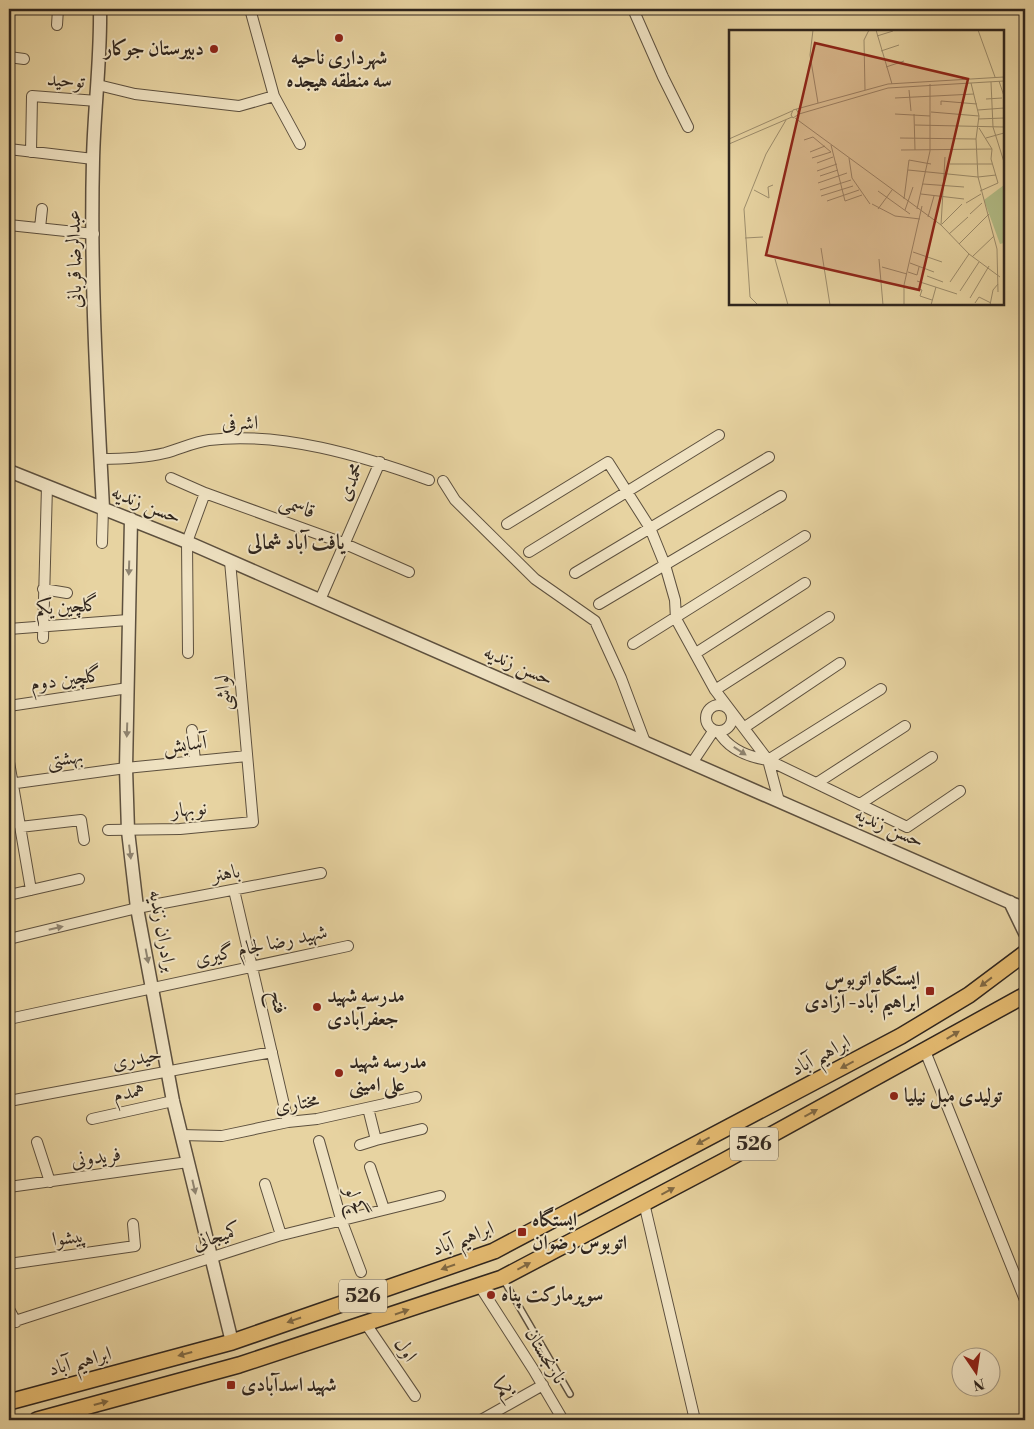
<svg xmlns="http://www.w3.org/2000/svg" width="1034" height="1429" font-family="'Libre Bodoni',Amiri,serif">
  <rect width="100%" height="100%" fill="#e7d3a1"/>
  <filter id="stains"><feTurbulence type="fractalNoise" baseFrequency=".004" numOctaves="4"/><feColorMatrix values="0 0 0 0 .2 0 0 0 0 .09 0 0 0 0 .02 0 0 0 .5 -.17"/></filter>
  <radialGradient id="worn" r=".72"><stop offset=".6" stop-color="#630" stop-opacity="0"/><stop offset="1" stop-color="#630" stop-opacity=".3"/></radialGradient>
  <g fill="none" stroke-linecap="round" stroke-linejoin="round">
    <g stroke="#5d503e" stroke-width="8">
      <path id="service" d="M 503,1279 L 570,1394"/>
    </g>
    <g stroke="#5d503e" stroke-width="12">
      <path id="minor" d="M 250,9 L 274,96 L 300,144
        M 633,9 L 663,77 L 688,127
        M 57,25 L 58,9
        M 9,57 L 24,59
        M 98,85 L 135,94 L 239,106 L 274,96
        M 9,149 L 93,159
        M 31,152 L 32,96 L 97,101
        M 9,225 L 94,234
        M 40,228 L 42,209
        M 101,459 C 122,459 144,458 165,453 C 180,449 194,442 209,440 C 280,431 363,456 429,480
        M 171,478 L 205,493 L 343,543 L 409,572
        M 443,481 L 455,500 L 535,579 L 595,621 L 621,678 L 645,742
        M 507,524 L 608,462 L 650,528 L 665,565 L 675,600 L 676,619 L 715,690 L 768,760 L 779,801
        M 102,543 L 103,508
        M 529,552 L 719,435
        M 575,573 L 769,457
        M 43,589 L 67,593
        M 320,600 L 380,462
        M 599,604 L 781,496
        M 9,629 L 128,620
        M 43,638 L 47,486
        M 633,644 L 805,536
        M 188,653 L 187,542 L 205,493
        M 696,653 L 805,583
        M 881,689 L 768,760 L 907,827 L 960,791
        M 715,690 L 829,617
        M706 718a13 13 0 1 1 26 0a13 13 0 1 1-26 0Z
        M 9,706 L 128,688
        M 745,727 L 840,663
        M 192,730 L 195,761
        M 718,731 C 729,750 748,757 768,760
        M 9,762 L 31,890
        M 692,763 L 714,730
        M 817,783 L 905,726
        M 9,784 L 126,768 L 247,756
        M 860,804 L 932,757
        M 20,827 L 81,820 L 84,840
        M 108,830 L 180,829 L 253,822 L 230,561
        M 234,890 L 288,1122
        M 9,895 L 79,879
        M 9,939 L 137,908 L 321,873
        M 9,1019 L 348,946
        M 925,1051 L 1025,1300
        M 9,1101 L 272,1052
        M 368,1108 L 376,1140 L 422,1129
        M 92,1119 L 173,1101
        M 181,1135 L 222,1136 L 288,1122 L 317,1119 L 416,1097
        M 319,1141 L 341,1219 L 361,1272
        M 37,1142 L 50,1182
        M 360,1145 L 376,1140
        M 370,1167 L 384,1209
        M 265,1184 L 281,1235
        M 9,1187 L 188,1162
        M 644,1203 L 695,1420
        M 9,1264 L 135,1246 L 133,1224
        M 479,1285 L 533,1369 L 563,1420
        M 9,1309 L 16,1322
        M 9,1323 L 278,1236 L 440,1196
        M 366,1324 L 415,1396
        M 481,1420 L 543,1385"/>
    </g>
    <g stroke="#5d503e" stroke-width="15">
      <path id="tertiary" d="M 100,9 C 101,59 94,110 93,160 C 90,276 97,392 103,508
        M 9,471 L 187,542 L 1025,909
        M 131,519 L 126,768 L 128,831 L 137,908 L 173,1101 L 232,1342
        M 1010,902 L 1025,933"/>
    </g>
    <g stroke="#2f251d" stroke-width="18">
      <path id="primary" d="M 9,1402 L 232,1342 L 494,1251 L 901,1036 L 969,995 L 1025,953
        M 37,1420 L 239,1365 L 502,1278 L 724,1161 L 1025,995"/>
    </g>
    <use href="#service" stroke="#efe2c2" stroke-width="5"/>
    <use href="#minor" stroke="#efe2c2" stroke-width="10"/>
    <use href="#tertiary" stroke="#efe2c2" stroke-width="12"/>
    <use href="#primary" stroke="#e4ba70" stroke-width="15"/>
  </g>
  <defs><path id="oneway-solid" d="M-6-.8H1V-3.2L6.5 0L1 3.2V.8H-6Z" transform="scale(1.25)"/></defs>
  <g fill="#8f8470">
    <use href="#oneway-solid" transform="translate(129 568) rotate(92)"/>
    <use href="#oneway-solid" transform="translate(127 730) rotate(92)"/>
    <use href="#oneway-solid" transform="translate(740 751) rotate(33)"/>
    <use href="#oneway-solid" transform="translate(130 852) rotate(83)"/>
    <use href="#oneway-solid" transform="translate(56 928) rotate(-13)"/>
    <use href="#oneway-solid" transform="translate(147 956) rotate(79)"/>
    <use href="#oneway-solid" transform="translate(194 1187) rotate(77)"/>
  </g>
  <g fill="#806842">
    <use href="#oneway-solid" transform="translate(986 982) rotate(142)"/>
    <use href="#oneway-solid" transform="translate(953 1035) rotate(-31)"/>
    <use href="#oneway-solid" transform="translate(847 1065) rotate(152)"/>
    <use href="#oneway-solid" transform="translate(811 1113) rotate(-29)"/>
    <use href="#oneway-solid" transform="translate(703 1141) rotate(152)"/>
    <use href="#oneway-solid" transform="translate(668 1191) rotate(-28)"/>
    <use href="#oneway-solid" transform="translate(524 1266) rotate(-28)"/>
    <use href="#oneway-solid" transform="translate(448 1267) rotate(161)"/>
    <use href="#oneway-solid" transform="translate(402 1312) rotate(-19)"/>
    <use href="#oneway-solid" transform="translate(294 1320) rotate(161)"/>
    <use href="#oneway-solid" transform="translate(185 1354) rotate(165)"/>
    <use href="#oneway-solid" transform="translate(101 1403) rotate(-15)"/>
  </g>
  <g fill="#8f2418" stroke="#efe2c2" stroke-width="2">
    <circle cx="339" cy="38" r="5"/>
    <circle cx="214" cy="49" r="5"/>
    <rect x="925" y="986" width="10" height="10" rx="2.5"/>
    <circle cx="317" cy="1007" r="5"/>
    <circle cx="339" cy="1073" r="5"/>
    <circle cx="894" cy="1096" r="5"/>
    <rect x="517" y="1227" width="10" height="10" rx="2.5"/>
    <circle cx="491" cy="1295" r="5"/>
    <rect x="226" y="1380" width="10" height="10" rx="2.5"/>
  </g>
  <g text-anchor="middle" dominant-baseline="central" stroke-width="4" stroke-linejoin="round" paint-order="stroke">
    <g fill="#efe2c2" stroke="#695e4e" stroke-width="1">
      <rect x="730" y="1127.5" width="48" height="33" rx="4"/>
      <rect x="339" y="1279.5" width="48" height="33" rx="4"/>
    </g>
    <g font-size="19" font-weight="bold" fill="#2f251d">
      <text x="754" y="1144">526</text>
      <text x="363" y="1296">526</text>
    </g>
    <g font-size="20" font-weight="bold" fill="#2f251d" stroke="#efe2c2" text-anchor="start">
      <text x="204" y="49" text-anchor="end">دبیرستان جوکار</text>
      <text x="339" y="58" text-anchor="middle">شهرداری ناحیه<tspan x="339" dy="23">سه منطقه هیجده</tspan></text>
      <text x="920" y="979" text-anchor="end">ایستگاه اتوبوس<tspan x="920" dy="23">ابراهیم آباد- آزادی</tspan></text>
      <text x="327" y="996">مدرسه شهید<tspan x="327" dy="23">جعفرآبادی</tspan></text>
      <text x="349" y="1062">مدرسه شهید<tspan x="349" dy="23">علی امینی</tspan></text>
      <text x="904" y="1096">تولیدی مبل نیلیا</text>
      <text x="532" y="1220">ایستگاه<tspan x="532" dy="23">اتوبوس رضوان</tspan></text>
      <text x="501" y="1295">سوپرمارکت پناه</text>
      <text x="241" y="1385">شهید اسدآبادی</text>
    </g>
    <g font-size="20" fill="#2f251d" stroke="#efe2c2">
      <text transform="translate(66 81) rotate(4)">توحید</text>
      <text transform="translate(75 259) rotate(-91)">عبدالرضا قربانی</text>
      <text x="240" y="423">اشرفی</text>
      <text transform="translate(351 482) rotate(-66)">محمدی</text>
      <text transform="translate(146 505) rotate(22)">حسن زندیه</text>
      <text transform="translate(297 507) rotate(20)">قاسمی</text>
      <text transform="translate(67 607) rotate(-4)">گلچین یکم</text>
      <text transform="translate(518 666) rotate(24)">حسن زندیه</text>
      <text transform="translate(66 680) rotate(-8)">گلچین دوم</text>
      <text transform="translate(224 693) rotate(-95)">لواشی</text>
      <text transform="translate(185 745) rotate(-6)">آسایش</text>
      <text transform="translate(65 759) rotate(-8)">بهشتی</text>
      <text transform="translate(189 810) rotate(-5)">نوبهار</text>
      <text transform="translate(889 828) rotate(24)">حسن زندیه</text>
      <text transform="translate(226 874) rotate(-11)">باهنر</text>
      <text transform="translate(162 931) rotate(80)">برادران زندیه</text>
      <text transform="translate(261 946) rotate(-12)">شهید رضا لجام گیری</text>
      <text transform="translate(278 1002) rotate(77)">فتح</text>
      <text transform="translate(821 1056) rotate(-28)">ابراهیم آباد</text>
      <text transform="translate(137 1059) rotate(-11)">حیدری</text>
      <text transform="translate(129 1093) rotate(-12)">همدم</text>
      <text transform="translate(297 1104) rotate(-9)">مختاری</text>
      <text transform="translate(96 1158) rotate(-8)">فریدونی</text>
      <text transform="translate(355 1202) rotate(73)">گچ لو</text>
      <text transform="translate(217 1237) rotate(-18)">کمیجانی</text>
      <text transform="translate(69 1238) rotate(-8)">پیشوا</text>
      <text transform="translate(463 1239) rotate(-21)">ابراهیم آباد</text>
      <text transform="translate(405 1350) rotate(56)">اول</text>
      <text transform="translate(545 1356) rotate(59)">نارنجستان</text>
      <text transform="translate(80 1362) rotate(-15)">ابراهیم آباد</text>
      <text transform="translate(503 1388) rotate(-29)">یکم</text>
    </g>
    <g font-size="21" font-weight="bold" fill="#2f251d" stroke="#efe2c2">
      <text x="296" y="543">یافت آباد شمالی</text>
    </g>
  </g>
  <g transform="translate(729 30)">
    <rect width="275" height="275" fill="#e7d3a1"/>
    <path d="M 275,155 L 275,213 L 271,214 L 255,170 Z" fill="#b2bd87"/>
    <path fill="none" stroke="#9d8d6c" stroke-width="1" d="M 84,0 L 81,25 L 89,73M 147,0 L 163,54M 249,0 L 266,47M 148,6 L 164,1M 152,21 L 170,15M 157,37 L 175,31M 270,51 L 275,66M 262,52 L 264,97 L 275,132M 242,53 L 250,86 L 247,109 L 249,147 L 268,219 L 269,262M 136,60 L 135,10 L 140,0M 180,60 L 182,81M 166,68 L 245,64M 257,69 L 273,68M 212,75 L 212,71 L 248,74M 67,79 L 70,84 L 64,88 L 62,85 L 64,80 L 159,54 L 275,47M 249,80 L 275,78M 202,82 L 250,86M 70,84 L 159,58 L 275,51M 166,84 L 201,86M 185,84 L 186,120M 66,88 L 212,195 L 240,224 L 271,247M 249,89 L 275,88M 186,95 L 275,97M 250,98 L 263,119 L 262,129 L 269,153 L 251,161M 171,108 L 247,109M 257,108 L 275,103M 0,109 L 63,81M 75,110 L 84,107 L 102,122 L 83,128M 0,114 L 63,87M 102,115 L 116,171 L 133,165M 172,120 L 263,119M 81,122 L 96,116M 120,128 L 123,148 L 141,174M 88,133 L 104,127M 221,134 L 263,134M 179,140 L 249,147 L 267,145M 88,141 L 108,134M 91,146 L 109,140M 89,153 L 118,143M 194,154 L 235,157M 25,160 L 40,168 L 39,157 L 44,155M 91,160 L 122,150M 149,161 L 181,184M 192,164 L 235,169M 92,166 L 124,156M 175,169 L 180,130 L 202,134M 98,171 L 130,160M 237,173 L 252,164M 143,174 L 166,186 L 191,189M 149,179 L 163,160M 188,179 L 201,121 L 201,54M 176,180 L 184,157M 241,184 L 253,173M 199,187 L 205,166M 213,194 L 233,174M 212,195 L 216,127M 220,204 L 239,187M 16,208 L 34,207M 230,214 L 260,184M 92,218 L 101,275M 184,222 L 213,232M 243,227 L 265,206M 46,229 L 59,275M 150,229 L 154,275M 181,233 L 205,242M 153,237 L 178,244M 179,242 L 188,245 L 190,237M 198,246 L 214,252M 188,251 L 228,264M 221,252 L 240,224M 181,257 L 193,260 L 191,266 L 203,270M 231,261 L 250,232M 241,268 L 260,236M 246,273 L 250,267 L 262,273M 29,275 L 21,267 L 15,179 L 37,124 L 57,90M 175,275 L 175,255 L 193,176M 202,275 L 207,257M 261,275 L 264,260 L 269,254"/>
    <path fill="#8f2418" fill-opacity="0.15" stroke="#8f2418" stroke-width="2.5" d="M 86,13 L 239,49 L 190,260 L 37,225 Z"/>
    <rect width="275" height="275" fill="none" stroke="#2f251d" stroke-width="2.5"/>
  </g>
  <rect width="1034" height="1429" fill="none" stroke="#e7d3a1" stroke-width="30"/>
  <rect x="10" y="10" width="1014" height="1409" fill="none" stroke="#2f251d" stroke-width="2.5"/>
  <rect x="15" y="15" width="1004" height="1399" fill="none" stroke="#2f251d"/>
  <g transform="translate(976 1372) rotate(167)"><circle r="24" fill="#efe2c2" stroke="#a29680"/>
  <path d="M0-4L9 19L0 12L-9 19Z" fill="#8f2418"/>
  <text y="-8" font-size="14" font-weight="bold" text-anchor="middle" fill="#2f251d">N</text>
  </g>
  <rect width="100%" height="100%" filter="url(#stains)"/>
  <rect width="100%" height="100%" fill="url(#worn)"/>
</svg>
